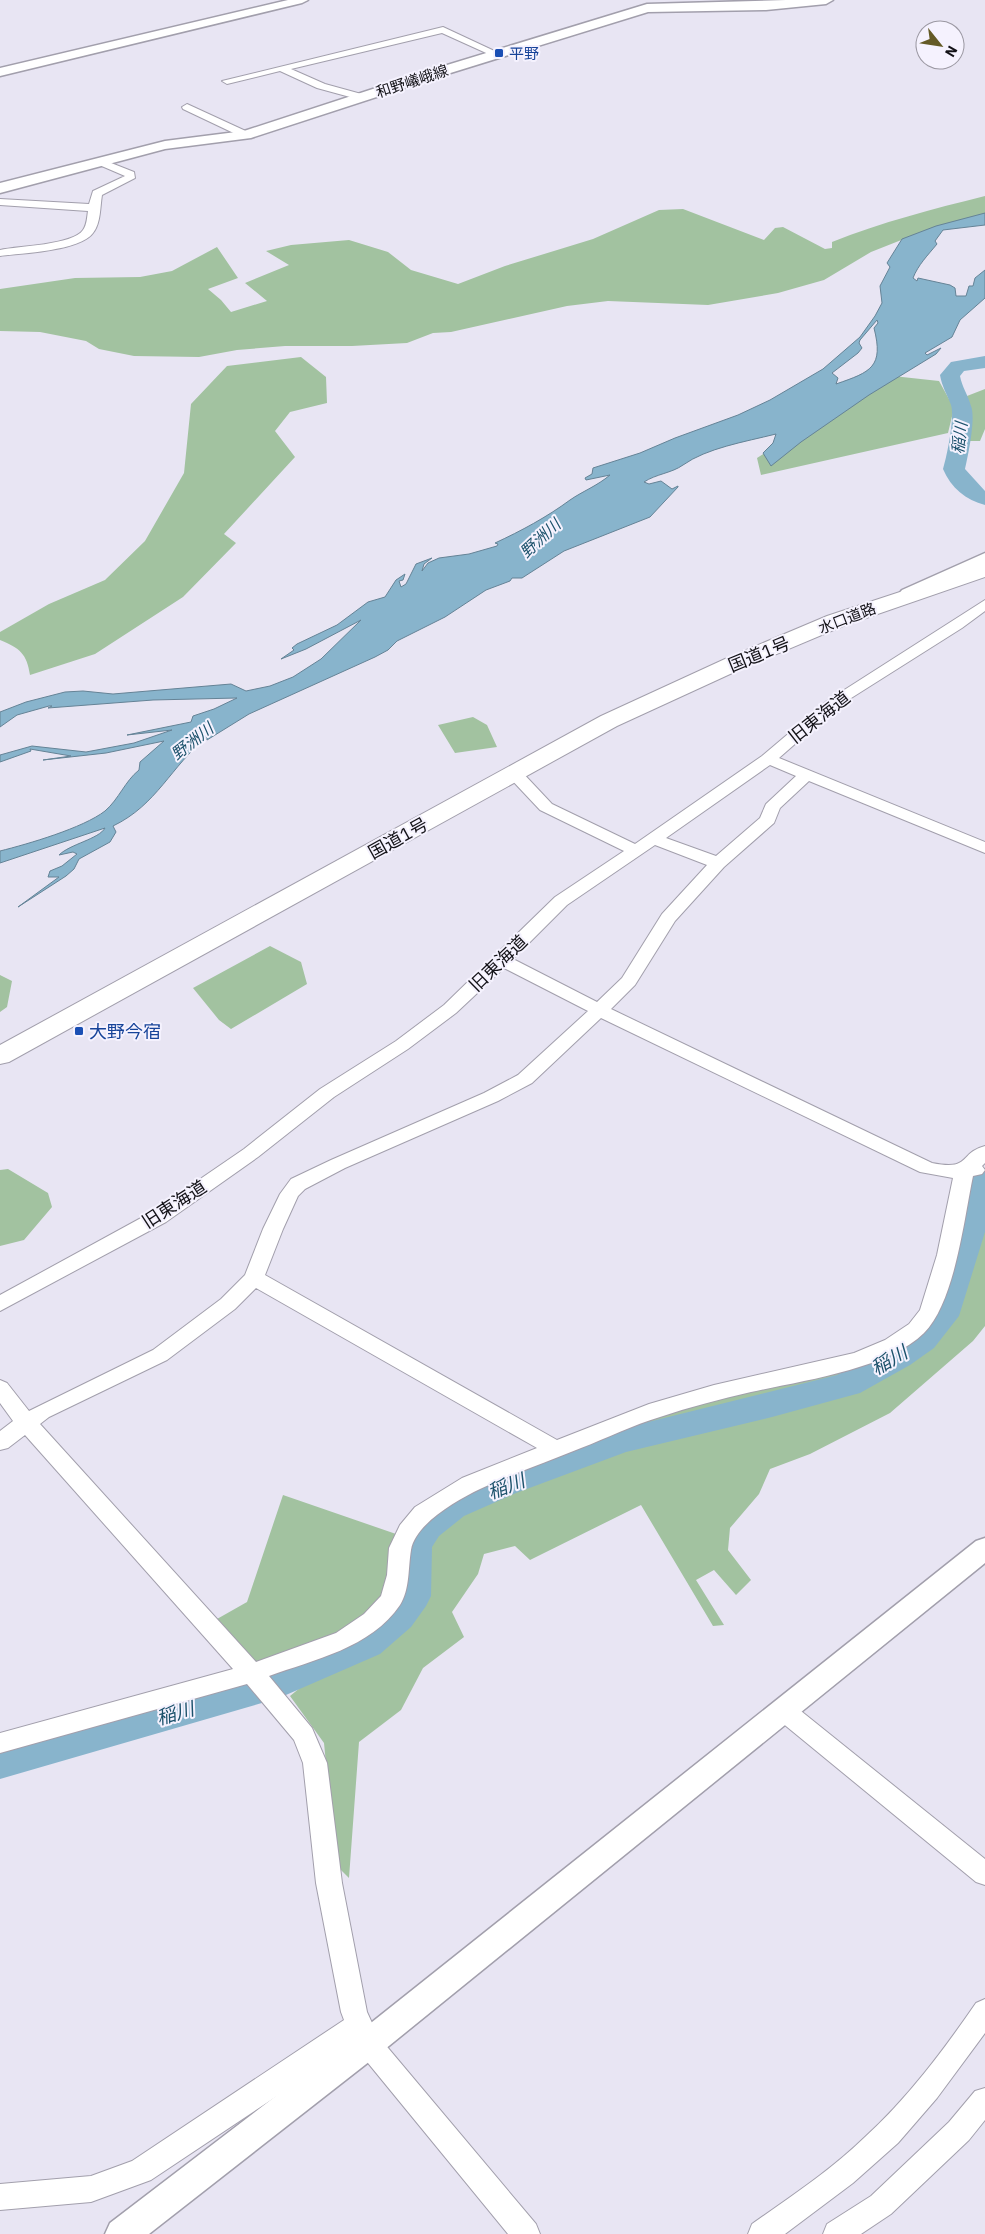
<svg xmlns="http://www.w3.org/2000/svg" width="985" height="2234" font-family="'IBM Plex Sans','Noto Sans JP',sans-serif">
  <rect width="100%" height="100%" fill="#e8e5f3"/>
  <path fill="#a2c2a0" d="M 985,196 L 985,218 L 919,233 L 871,252 L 824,280 L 778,293 L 708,305 L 608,301 L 567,306 L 451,332 L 433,333 L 407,343 L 352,346 L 285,346 L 237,350 L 199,357 L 134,356 L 99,349 L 86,341 L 40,332 L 0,331 L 0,289 L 75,278 L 140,277 L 172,271 L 217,247 L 238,278 L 208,289 L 221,300 L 231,312 L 267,301 L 245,283 L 289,265 L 266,251 L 291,245 L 349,240 L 388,252 L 411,270 L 458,284 L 505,266 L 593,239 L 659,210 L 683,209 L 764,240 L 775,228 L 783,227 L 825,249 L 832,248 L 832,242 C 882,222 933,209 985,196 Z
    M 301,357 L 326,377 L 327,403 L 290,412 L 275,431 L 295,457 L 224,534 L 236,543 L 183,597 L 95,654 L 30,675 C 27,654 20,648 0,640 L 0,632 L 49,604 L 105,580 L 145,541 L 184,473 L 191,404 L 227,366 Z
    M 893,376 L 939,381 L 954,408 L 948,433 L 761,475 L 757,458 L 831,411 Z
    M 985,389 L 985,429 L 980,441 L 969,441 L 967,396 Z
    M 473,717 L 487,725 L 497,747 L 455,753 L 438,725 Z
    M 270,946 L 301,962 L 307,984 L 231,1029 L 219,1020 L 193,988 Z
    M 0,975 L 12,981 L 7,1007 L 0,1012 Z
    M 8,1169 L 48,1193 L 52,1207 L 24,1240 L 0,1246 L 0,1170 Z
    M 985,1215 L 985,1326 L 973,1341 L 890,1413 L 810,1454 L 770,1469 L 759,1494 L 730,1528 L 728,1550 L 751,1580 L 736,1595 L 714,1570 L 696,1580 L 724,1625 L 713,1626 L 641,1505 L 530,1560 L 515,1546 L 484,1554 L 478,1574 L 452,1612 L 464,1637 L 423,1668 L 401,1710 L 359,1742 L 349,1878 L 336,1865 L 324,1743 L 290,1696 L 327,1666 L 348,1645 L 258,1667 L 217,1619 L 247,1602 L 283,1495 L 425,1544 L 431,1528 L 461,1507 L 608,1432 L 699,1404 L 898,1350 L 930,1326 L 980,1216 Z"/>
  <path fill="#88b4cc" stroke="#658396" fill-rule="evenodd" d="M 985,213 L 985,225 L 943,230 L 935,241 L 937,244 C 928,255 918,265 913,278 L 917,281 L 918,278 L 950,285 L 955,288 L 956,296 L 966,296 L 969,286 L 973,286 L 975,278 L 985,270 L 985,298 L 960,320 L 952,337 L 925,353 L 927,355 L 941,348 L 936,354 L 869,395 L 801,442 L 771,466 L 763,453 L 773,443 L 776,434 C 744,442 707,448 683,465 C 672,473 656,474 644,482 L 649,484 L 661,481 L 672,489 L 678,486 L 678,487 L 650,517 L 564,551 L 522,578 L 512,578 L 510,581 L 486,590 L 445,617 L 397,641 L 388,650 L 375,657 L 249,714 L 207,740 L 207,737 C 171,766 157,805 113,826 L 116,832 L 110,842 L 79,859 L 74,869 L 66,876 L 18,907 L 59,877 L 48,877 L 50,871 L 62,866 L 77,854 L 73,852 L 59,855 C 70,844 99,839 105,828 L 0,863 L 0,851 C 28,844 83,828 105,811 C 119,799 125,781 139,770 L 140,762 L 164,741 L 106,753 L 43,760 L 71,756 L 30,749 L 31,751 L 0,762 L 0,755 L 32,746 L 86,752 L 134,743 L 172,730 L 127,735 L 191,722 L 193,716 L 214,709 L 237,698 L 153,700 L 48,708 L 52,706 L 49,706 L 17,715 L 0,727 L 0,712 L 26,702 L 65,692 L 83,691 L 113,694 L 231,684 L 246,691 L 270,686 L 293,677 L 321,659 L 361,620 L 306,649 L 281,659 L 294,650 L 292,648 L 297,644 L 337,625 L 368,602 L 385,597 L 396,580 L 405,574 L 403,580 L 399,581 L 401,587 L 406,584 L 416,564 L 432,558 L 424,564 L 422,571 L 428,563 L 439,558 L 469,554 L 497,546 L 498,544 L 495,543 C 521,531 547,517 570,500 C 583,491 597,486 610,475 L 586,480 L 585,478 L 592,474 L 593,468 L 640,453 L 675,438 L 738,415 L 770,400 L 823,369 L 860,337 L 875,316 L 882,303 L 880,286 L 890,267 L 887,263 L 902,239 L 936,226 ZM 877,320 L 878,323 L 874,328 C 884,367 871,372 836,384 L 838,378 L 832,373 L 858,353 L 862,348 L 859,343 L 860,340 Z"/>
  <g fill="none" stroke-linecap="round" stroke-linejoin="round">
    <path fill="#88b4cc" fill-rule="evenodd" d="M 985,356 L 985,368 L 964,371 L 960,376 C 962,387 968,395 971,406 C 976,418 968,456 965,469 L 985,491 L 985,505 C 966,500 951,488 943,469 C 947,456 955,417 951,405 C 947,394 942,387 940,375 L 951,362 Z
      M 985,1171 L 985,1232 L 959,1316 L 934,1348 L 910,1365 L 860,1393 L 772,1417 L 626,1452 L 516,1493 L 464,1516 L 439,1536 L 432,1547 L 431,1596 L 426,1606 L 411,1627 L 380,1654 L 279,1698 L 0,1779 L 0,1747 L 270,1670 L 354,1634 L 385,1607 L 395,1593 L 396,1546 L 413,1516 L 440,1498 L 492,1475 L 608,1432 L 837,1375 L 886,1349 L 910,1332 L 928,1312 L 970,1181 L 974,1174 Z"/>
    <g stroke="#a29fac" stroke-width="2">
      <path id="minor" d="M 443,27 L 503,55 L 495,57 L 442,33 L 291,69 L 325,84 L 365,95 L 366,97 L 361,100 L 317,88 L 280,71 L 227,84 L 222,81 Z
        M 187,104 L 250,133 L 251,135 L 246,138 L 242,137 L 183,109 L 182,107 Z
        M 101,159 L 134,172 L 135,178 L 102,195 C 100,206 101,223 93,233 C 80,251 22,253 0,256 L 0,250 C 18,246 73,245 83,230 C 87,225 87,217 88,211 L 0,205 L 0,199 L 89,204 L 93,191 L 125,176 L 97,164 L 97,160 Z
        M 985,600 L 985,611 L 962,628 L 837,707 L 779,758 L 985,842 L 985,853 L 809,781 L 780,808 L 774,823 L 724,867 L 675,921 L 635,985 L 611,1009 L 932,1163 C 972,1171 958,1153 985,1146 L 985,1163 L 982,1166 L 985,1170 L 982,1174 L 973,1176 C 964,1219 955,1302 924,1333 C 888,1369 801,1381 751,1392 C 720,1399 690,1407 660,1417 C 633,1425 607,1438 581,1448 C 547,1462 512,1474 480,1489 C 457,1500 415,1524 411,1550 C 408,1568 410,1589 400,1605 C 371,1648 313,1660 269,1676 L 312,1728 L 327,1763 L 342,1883 L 367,2012 L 378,2036 L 536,2224 L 540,2234 L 508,2234 L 359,2052 L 355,2044 L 151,2180 L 91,2202 L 0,2210 L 0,2184 L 91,2176 L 132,2161 L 344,2020 L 341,2012 L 316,1883 L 303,1763 L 294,1740 L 247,1684 L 0,1753 L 0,1733 L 233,1669 L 25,1435 L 8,1448 L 0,1450 L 0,1431 L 13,1421 L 0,1403 L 0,1380 L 7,1383 L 29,1411 L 153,1350 L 221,1299 L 245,1275 L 263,1229 L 280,1194 L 291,1179 L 331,1160 L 484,1093 L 518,1075 L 588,1011 L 504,968 L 456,1013 L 408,1049 L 334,1097 L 258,1157 L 166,1222 L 0,1311 L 0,1295 L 152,1212 L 244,1149 L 320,1089 L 396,1041 L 444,1005 L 555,897 L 624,851 L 540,810 L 508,776 L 506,773 L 508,770 L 520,770 L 552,804 L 635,844 L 762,756 L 827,701 ZM 770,765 L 796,776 L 766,804 L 760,818 L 716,856 L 666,838 ZM 655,845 L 707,865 L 662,914 L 622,978 L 597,1002 L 513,959 L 567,905 ZM 601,1018 L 920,1172 L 953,1178 L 937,1255 L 920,1310 L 909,1324 L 885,1340 L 854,1353 L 714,1385 L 649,1404 L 557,1440 L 265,1275 L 283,1229 L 298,1196 L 305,1189 L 345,1168 L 498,1101 L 532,1083 ZM 256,1288 L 537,1448 L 462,1478 L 415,1507 L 400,1525 L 389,1548 L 387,1575 L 381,1596 L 364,1614 L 336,1633 L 256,1662 L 40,1424 L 49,1417 L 167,1360 L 235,1309 Z
        M 783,1700 L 791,1703 L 985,1859 L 985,1885 L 976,1882 L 775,1717 L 771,1710 L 775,1703 Z
        M 985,1999 L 985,2033 L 937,2098 L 898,2143 L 853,2183 L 785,2234 L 748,2234 L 752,2224 C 790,2197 830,2171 864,2138 C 907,2099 943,2051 976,2003 Z
        M 985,2088 L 985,2120 L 969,2140 L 891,2214 L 861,2234 L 823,2234 L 827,2224 L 871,2196 L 949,2122 L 975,2091 Z"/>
    </g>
    <g stroke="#a29fac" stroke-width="3">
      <path id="tertiary" d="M 288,0 L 308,0 L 302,3 L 0,76 L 0,68 Z
        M 985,1538 L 985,1563 L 379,2054 L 149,2234 L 105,2234 L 110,2223 L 357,2034 L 976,1541 Z"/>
    </g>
    <g stroke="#a29fac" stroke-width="3">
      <path id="secondary" d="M 786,0 L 833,0 L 826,4 L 766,10 L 648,12 L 444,75 L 251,138 L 165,149 L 0,193 L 0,183 L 165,141 L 244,131 L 434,69 L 647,4 Z
        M 985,553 L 985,566 L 916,598 L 909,600 L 902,598 L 899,594 L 902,590 Z"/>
    </g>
    <g stroke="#a29fac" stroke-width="2">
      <path id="trunk" d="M 985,564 L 985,577 L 843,626 L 741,669 L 617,726 L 9,1062 L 0,1064 L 0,1045 L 601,716 L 725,659 L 827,616 Z"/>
    </g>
    <use href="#minor" fill="#fff" fill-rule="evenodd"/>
    <use href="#tertiary" fill="#fff" fill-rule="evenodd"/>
    <use href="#secondary" fill="#fff" fill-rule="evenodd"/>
    <use href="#trunk" fill="#fff" fill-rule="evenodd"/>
  </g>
  <g fill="#1a4fb4" stroke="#f5f2fe" stroke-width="2">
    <rect x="494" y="48" width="10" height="10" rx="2.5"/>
    <rect x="74" y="1026" width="10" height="10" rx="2.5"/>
  </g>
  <g text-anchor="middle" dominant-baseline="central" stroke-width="4" stroke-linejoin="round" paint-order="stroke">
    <g font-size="15" fill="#164399" stroke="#f5f2fe" text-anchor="start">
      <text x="509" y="53">平野</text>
    </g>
    <g font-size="15" fill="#131217" stroke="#f5f2fe">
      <text transform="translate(412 81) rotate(-18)">和野嶬峨線</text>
      <text transform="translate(847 618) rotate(-21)">水口道路</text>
    </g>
    <g font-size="16" font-style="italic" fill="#1b516b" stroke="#f5f2fe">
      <text transform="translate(959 438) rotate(-83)">稲川</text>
      <text transform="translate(540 538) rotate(-43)">野洲川</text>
      <text transform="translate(192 741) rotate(-38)">野洲川</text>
    </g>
    <g font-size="18" fill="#131217" stroke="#f5f2fe">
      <text transform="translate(759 654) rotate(-22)">国道1号</text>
      <text transform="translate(819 717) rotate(-38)">旧東海道</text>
      <text transform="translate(398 838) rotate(-29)">国道1号</text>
      <text transform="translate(498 963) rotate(-44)">旧東海道</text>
      <text transform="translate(174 1204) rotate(-33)">旧東海道</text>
    </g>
    <g font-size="18" fill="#164399" stroke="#f5f2fe" text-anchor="start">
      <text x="89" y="1031">大野今宿</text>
    </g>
    <g font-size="19" font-style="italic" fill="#1b516b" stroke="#f5f2fe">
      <text transform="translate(889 1360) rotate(-30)">稲川</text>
      <text transform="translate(506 1486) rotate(-21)">稲川</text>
      <text transform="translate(175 1713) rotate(-16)">稲川</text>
    </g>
  </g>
  <g transform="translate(940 45) rotate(120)"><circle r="24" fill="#f5f2fe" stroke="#9b98a2"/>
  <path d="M0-4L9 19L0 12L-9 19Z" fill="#645a26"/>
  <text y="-8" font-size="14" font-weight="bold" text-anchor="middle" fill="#131217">N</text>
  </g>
</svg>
